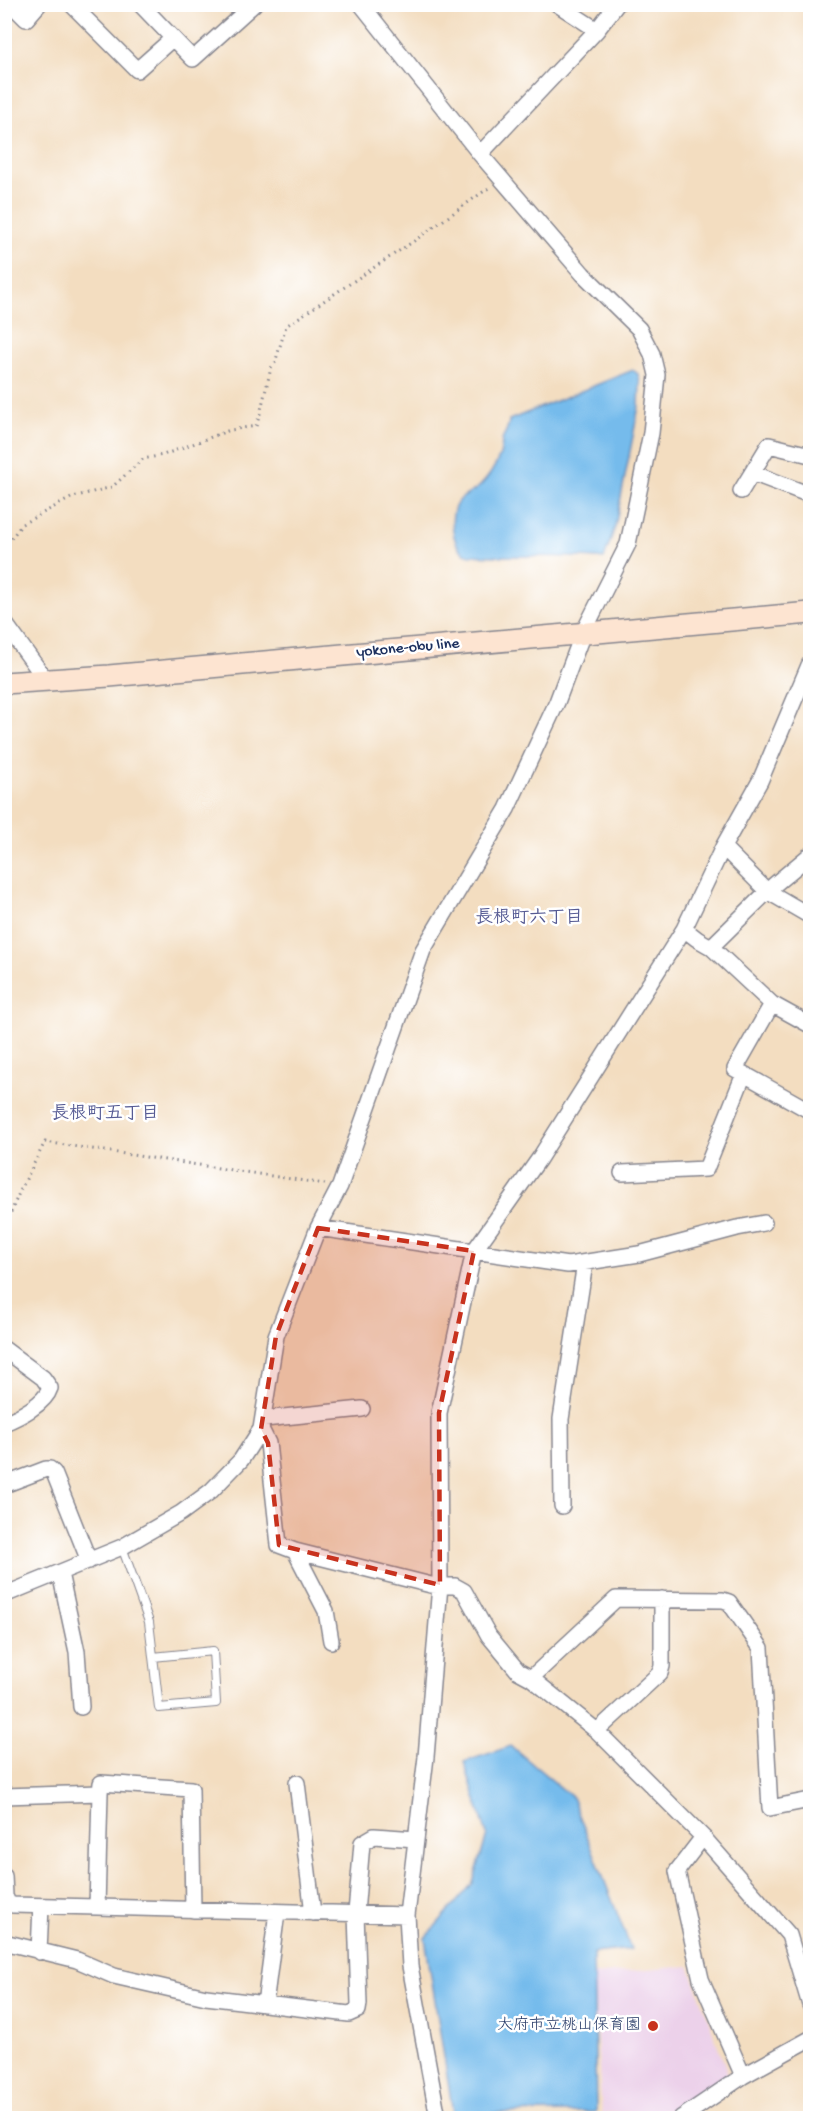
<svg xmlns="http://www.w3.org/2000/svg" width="815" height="2123" font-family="'Gochi Hand','Klee One',sans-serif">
  <rect width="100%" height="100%" fill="#fff"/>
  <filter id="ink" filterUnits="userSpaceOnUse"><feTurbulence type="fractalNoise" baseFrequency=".0167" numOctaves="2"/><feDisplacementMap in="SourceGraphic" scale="12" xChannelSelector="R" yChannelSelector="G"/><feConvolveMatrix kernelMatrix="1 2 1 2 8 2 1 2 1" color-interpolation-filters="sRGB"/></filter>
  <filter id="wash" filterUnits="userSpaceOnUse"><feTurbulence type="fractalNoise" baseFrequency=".008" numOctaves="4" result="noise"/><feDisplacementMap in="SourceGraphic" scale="24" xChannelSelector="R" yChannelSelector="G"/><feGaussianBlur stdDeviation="1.35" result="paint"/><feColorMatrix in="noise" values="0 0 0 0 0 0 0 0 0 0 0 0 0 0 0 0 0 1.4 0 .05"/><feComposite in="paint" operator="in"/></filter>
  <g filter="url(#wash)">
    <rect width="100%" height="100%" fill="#f3ddc0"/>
    <path fill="#ecd1ea" d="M 689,1966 L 729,2077 L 677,2110 L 602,2113 L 593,1975 Z"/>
    <path fill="#74bbec" stroke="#4875a5" stroke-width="1.5" d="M 633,370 L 638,374 L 640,382 L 639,406 L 615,527 L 604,559 C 561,554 516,558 472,555 C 453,554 450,524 454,510 C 458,496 471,494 480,486 C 488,478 496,465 500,455 C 502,449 501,443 503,437 C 506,431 509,427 509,420 Z
      M 511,1746 L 572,1797 L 631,1949 L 593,1953 L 596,2112 L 453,2113 L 425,1938 L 473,1883 L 487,1835 L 464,1762 Z"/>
  </g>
  <g filter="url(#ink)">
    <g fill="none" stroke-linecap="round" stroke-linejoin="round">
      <g stroke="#87868f" stroke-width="10">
        <path id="service" d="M 122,1547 L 149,1622 L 159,1708 L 216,1703 L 213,1651 L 153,1657"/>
      </g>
      <g stroke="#87868f" stroke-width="18">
        <path id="minor" d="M 11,4 L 26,19 L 39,4
          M 71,4 L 137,70 L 173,38
          M 140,4 L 193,59 L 254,4
          M 557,4 L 597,30
          M 480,154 L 597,30 L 617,4
          M 752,473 L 810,495
          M 741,491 L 769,445 L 810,455
          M 4,622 L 46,680
          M 723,847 L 767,891 L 810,916
          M 684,929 L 697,939 L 711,947 L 774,885 L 810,855
          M 711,947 L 772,1004 L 810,1025
          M 772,1004 L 735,1069 L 810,1111
          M 622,1173 L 706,1169 L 744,1074
          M 318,1228 L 568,1265 L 639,1254 L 737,1228 L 764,1223
          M 4,1349 L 43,1378 L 50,1388 C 45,1404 19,1417 4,1423
          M 264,1419 L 362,1409
          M 261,1429 L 268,1443 L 279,1545 L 295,1551 L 431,1585 L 455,1586 L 464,1591 L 489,1636 L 518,1671 L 531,1678 L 597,1731 L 703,1837 L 789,1935 L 810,2005
          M 4,1485 L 46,1469 L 50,1469 L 54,1473 L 89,1561
          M 562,1506 L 561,1419 L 585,1263
          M 295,1551 L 326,1611 L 331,1641
          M 60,1573 L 77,1652 L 81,1707
          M 4,1595 L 122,1547 L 181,1513 L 211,1491 L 241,1460 L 261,1429 L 276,1336 L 318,1228 L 340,1186 L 423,950 L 507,809 L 557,702 L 583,633 L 628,544 L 651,433 L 657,375 L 652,354 L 639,329 L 583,274 L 480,154 L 361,4
          M 531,1678 L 616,1599 L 723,1600 L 729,1602 L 761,1648 L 770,1808 L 810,1800
          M 597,1731 L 660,1673 L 662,1666 L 662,1599
          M 297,1783 L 313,1913
          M 100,1793 L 101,1783 L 191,1789 L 193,1910
          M 4,1796 L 100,1793 L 97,1907 L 13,1905 L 8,1903 L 5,1896 L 4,1876
          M 703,1837 L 677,1871 L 701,1979 L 743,2076
          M 97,1907 L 407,1915
          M 4,1942 L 77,1960 L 114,1976 L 206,1997 L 349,2014 L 358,2010 L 359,2004 L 356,1913 L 362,1843 L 374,1836 L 416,1839
          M 39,1952 L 41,1906
          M 265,2004 L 277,1912
          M 438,2118 L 410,1966 L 407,1915 L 426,1757 L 440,1585 L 439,1413 L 474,1251 L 539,1159 L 684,929 L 723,847 L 760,781 L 810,663
          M 681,2118 L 743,2076 L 810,2039"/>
      </g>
      <g stroke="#87868f" stroke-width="24">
        <path id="secondary" d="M 4,683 L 109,676 L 810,613"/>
      </g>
      <path stroke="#87868f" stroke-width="3" stroke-dasharray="1.5 4.5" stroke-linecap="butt" d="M 4,548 L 22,524 L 73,497 L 112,487 L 143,459 L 163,455 L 230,430 L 256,426 L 260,414 L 271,368 L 275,363 L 286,326 L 414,241 L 490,187
        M 4,1229 L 19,1193 L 45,1142 L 325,1184"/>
      <use href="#service" stroke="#fff" stroke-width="8"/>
      <use href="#minor" stroke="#fff" stroke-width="15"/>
      <use href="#secondary" stroke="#fde4d1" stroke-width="21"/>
    </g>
  </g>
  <path fill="#c8321e" fill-opacity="0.2" stroke="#c8321e" stroke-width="4.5" stroke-dasharray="12 8" stroke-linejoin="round" d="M 318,1228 L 474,1251 L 439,1413 L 440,1585 L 279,1545 L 268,1443 L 261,1429 L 276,1336 Z"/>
  <circle fill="#c8321e" stroke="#fff" stroke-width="2" cx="653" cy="2026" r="6"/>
  <g text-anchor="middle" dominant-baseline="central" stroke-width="5" stroke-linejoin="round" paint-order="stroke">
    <g font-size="16" fill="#1b2f5e" stroke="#fff">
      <text transform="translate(408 649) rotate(-5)">yokone-obu line</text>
    </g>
    <g font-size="16" fill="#1b2f5e" stroke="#fff" text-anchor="end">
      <text x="641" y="2026">大府市立桃山保育園</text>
    </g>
    <g font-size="18" font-weight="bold" fill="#565b94" stroke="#fff">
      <text x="529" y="918">長根町六丁目</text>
      <text x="105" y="1114">長根町五丁目</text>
    </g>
  </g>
  <rect width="815" height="2123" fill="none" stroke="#fff" stroke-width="24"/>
</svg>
